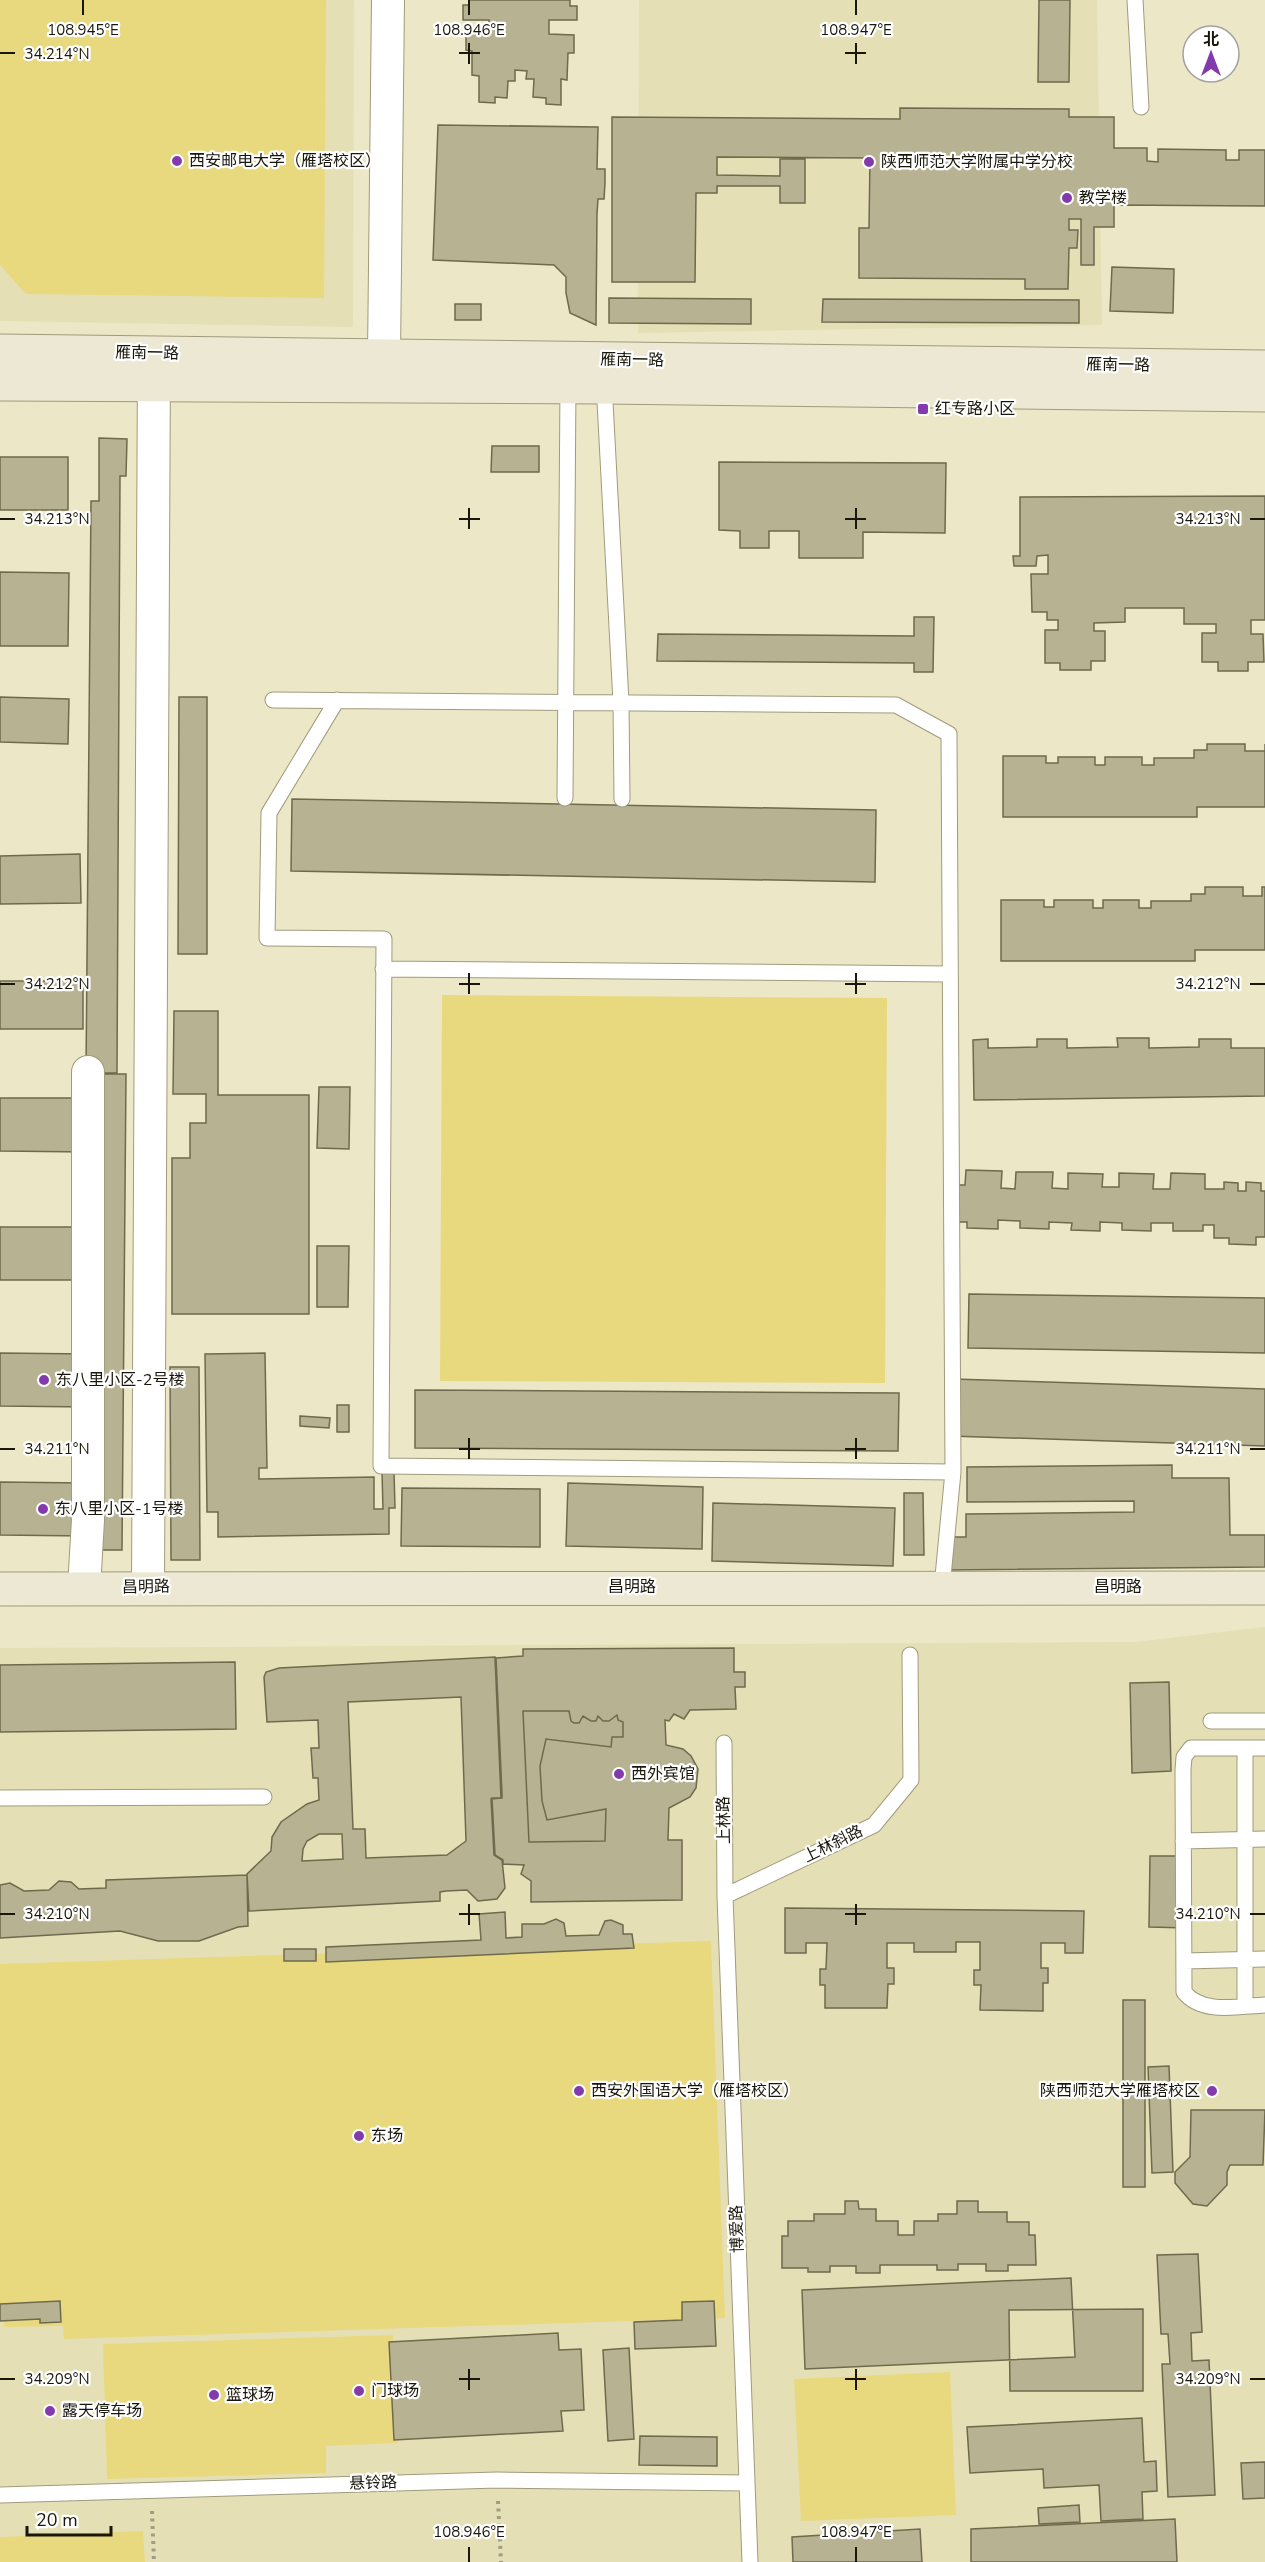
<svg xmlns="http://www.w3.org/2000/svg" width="1265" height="2562" font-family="'Nunito Sans','Noto Sans SC',sans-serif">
  <rect width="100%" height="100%" fill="#ece7c6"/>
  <path fill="#e5dfb6" d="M 0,0 L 354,0 L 353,327 L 0,321 Z
    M 639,0 L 1097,0 L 1102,325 L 638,333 Z
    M 1265,1627 L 1265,2562 L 0,2562 L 0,1648 L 1135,1642 Z"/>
  <path fill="#e8d97e" d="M 0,0 L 326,0 L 324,298 L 26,294 L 0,265 Z
    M 442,995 L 887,998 L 885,1383 L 440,1381 Z
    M 711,1941 L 725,2318 L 64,2339 L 63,2326 L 4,2327 L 3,2309 L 0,2309 L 0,1964 Z
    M 393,2335 L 397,2443 L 326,2446 L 326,2473 L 107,2479 L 103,2344 Z
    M 950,2372 L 956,2515 L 801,2521 L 794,2379 Z
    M 143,2531 L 145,2562 L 0,2562 L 0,2537 Z"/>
  <path fill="#b7b292" stroke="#6f6a4d" stroke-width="1.5" fill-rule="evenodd" d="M 469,0 L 570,0 L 570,6 L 577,6 L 577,20 L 549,20 L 549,34 L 574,35 L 574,53 L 568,53 L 567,80 L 561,79 L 561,105 L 546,104 L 546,98 L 533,97 L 534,79 L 526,79 L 527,71 L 515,70 L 515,81 L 508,81 L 507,98 L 495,97 L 495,103 L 479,102 L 479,76 L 472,75 L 472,51 L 466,50 L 466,33 L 489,34 L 489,20 L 463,20 L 463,5 L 469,5 Z
    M 1039,0 L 1070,0 L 1069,82 L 1038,82 Z
    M 900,108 L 1069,109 L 1069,117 L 1114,117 L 1114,148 L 1147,148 L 1147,161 L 1158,162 L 1158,149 L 1226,150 L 1226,160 L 1239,160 L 1239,150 L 1265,150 L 1265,206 L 1114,205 L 1114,227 L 1094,227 L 1094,265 L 1081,265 L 1081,219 L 1069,219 L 1069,230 L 1078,230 L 1077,248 L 1069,248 L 1068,289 L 1025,289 L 1025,279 L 859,278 L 859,228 L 869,228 L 870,158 L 717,157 L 717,175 L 780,176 L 780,159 L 805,159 L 805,203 L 780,203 L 780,186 L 717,186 L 717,193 L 696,193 L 695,282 L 612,282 L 612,117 L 900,119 Z
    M 438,125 L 598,127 L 597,169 L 605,169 L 605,183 L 604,199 L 598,199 L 597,214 L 596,325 L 570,313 L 566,293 L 566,277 L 554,265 L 433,260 Z
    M 1112,267 L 1174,269 L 1173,313 L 1110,311 Z
    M 609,298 L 751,299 L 751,324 L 609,323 Z
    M 823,299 L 1079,300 L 1079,323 L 822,322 Z
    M 455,304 L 481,304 L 481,320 L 455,320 Z
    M 99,438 L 127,439 L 126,476 L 120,476 L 117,1073 L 86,1073 L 91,501 L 99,501 Z
    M 492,446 L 539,446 L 539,472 L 491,472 Z
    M 0,457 L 68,457 L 68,510 L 0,510 Z
    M 719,462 L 946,463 L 945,533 L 863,532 L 863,558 L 799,558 L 799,531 L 769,531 L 769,548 L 740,548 L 740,531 L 719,530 Z
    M 1265,496 L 1265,620 L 1251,620 L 1251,634 L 1263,634 L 1264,662 L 1248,662 L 1248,671 L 1218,671 L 1218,662 L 1202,662 L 1202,633 L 1216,633 L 1216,624 L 1184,624 L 1184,608 L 1125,608 L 1125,622 L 1094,623 L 1094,631 L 1105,631 L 1105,661 L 1091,661 L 1091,670 L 1060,670 L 1060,663 L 1045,663 L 1045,630 L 1058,630 L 1058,620 L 1047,620 L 1047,612 L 1032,612 L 1031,574 L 1048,574 L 1048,555 L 1037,556 L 1036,566 L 1014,566 L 1013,556 L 1020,556 L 1020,497 Z
    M 0,572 L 69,573 L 68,646 L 0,646 Z
    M 914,617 L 934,617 L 933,672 L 914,672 L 914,663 L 657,661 L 658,634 L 914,636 Z
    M 0,697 L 69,699 L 68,744 L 0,742 Z
    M 179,697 L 207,697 L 207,954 L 178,954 Z
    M 1207,744 L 1245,744 L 1245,751 L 1265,751 L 1265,744 L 1265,807 L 1197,807 L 1197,817 L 1003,817 L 1003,756 L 1046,756 L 1046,763 L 1058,763 L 1058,757 L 1095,757 L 1095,765 L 1105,765 L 1105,757 L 1142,757 L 1142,765 L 1154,765 L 1154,758 L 1194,758 L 1194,750 L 1207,750 Z
    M 292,799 L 876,810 L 875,882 L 291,871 Z
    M 80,854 L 81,903 L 0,904 L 0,856 Z
    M 1205,887 L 1243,887 L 1243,896 L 1262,896 L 1262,887 L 1265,887 L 1265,950 L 1195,950 L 1195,961 L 1001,961 L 1001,900 L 1044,900 L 1044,907 L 1054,907 L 1054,900 L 1093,900 L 1093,908 L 1103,908 L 1103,900 L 1139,900 L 1139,908 L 1151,908 L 1151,901 L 1191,901 L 1191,894 L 1205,894 Z
    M 0,981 L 83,981 L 83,1029 L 0,1029 Z
    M 174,1011 L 218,1011 L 218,1095 L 309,1095 L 309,1314 L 172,1314 L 172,1158 L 190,1158 L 190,1123 L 206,1123 L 206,1094 L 173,1094 Z
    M 1117,1038 L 1149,1038 L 1149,1048 L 1199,1047 L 1199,1039 L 1231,1039 L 1231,1048 L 1265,1048 L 1265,1096 L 974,1100 L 973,1040 L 988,1039 L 988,1048 L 1037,1047 L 1037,1039 L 1067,1039 L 1067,1048 L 1118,1047 Z
    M 97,1074 L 126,1074 L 122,1550 L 92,1550 Z
    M 319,1087 L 350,1087 L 349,1149 L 317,1148 Z
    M 0,1098 L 87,1098 L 87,1152 L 0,1151 Z
    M 966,1170 L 1002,1171 L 1001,1188 L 1015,1189 L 1016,1172 L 1053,1172 L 1052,1188 L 1068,1189 L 1068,1173 L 1103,1174 L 1102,1187 L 1119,1187 L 1119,1173 L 1154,1174 L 1153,1189 L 1170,1189 L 1171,1173 L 1205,1174 L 1205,1189 L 1224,1189 L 1224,1182 L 1238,1183 L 1238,1191 L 1246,1191 L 1246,1182 L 1261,1183 L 1261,1191 L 1265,1191 L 1265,1237 L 1256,1237 L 1256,1245 L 1229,1244 L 1229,1238 L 1214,1238 L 1214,1225 L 1203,1225 L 1203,1231 L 1173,1231 L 1173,1223 L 1151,1223 L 1151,1231 L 1122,1230 L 1122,1223 L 1100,1222 L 1100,1231 L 1071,1230 L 1072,1223 L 1049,1222 L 1049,1229 L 1020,1228 L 1020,1221 L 998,1220 L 998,1229 L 967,1228 L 967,1222 L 956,1222 L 956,1185 L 965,1185 Z
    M 0,1227 L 88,1227 L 88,1280 L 0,1280 Z
    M 317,1246 L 349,1246 L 348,1307 L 317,1307 Z
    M 969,1294 L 1265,1298 L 1265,1353 L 968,1348 Z
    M 0,1353 L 88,1354 L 88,1407 L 0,1406 Z
    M 265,1353 L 267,1468 L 259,1468 L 259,1479 L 374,1477 L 374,1509 L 383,1509 L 382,1472 L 394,1472 L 395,1508 L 389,1508 L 389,1534 L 218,1537 L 218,1512 L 207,1512 L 205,1354 Z
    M 170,1367 L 199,1367 L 200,1560 L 171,1560 Z
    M 953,1379 L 1265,1389 L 1265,1446 L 951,1436 Z
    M 415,1390 L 899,1393 L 898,1451 L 415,1448 Z
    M 337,1405 L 349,1405 L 349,1432 L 337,1432 Z
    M 300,1416 L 330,1418 L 329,1428 L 300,1426 Z
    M 1172,1465 L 1172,1478 L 1229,1478 L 1230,1535 L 1265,1535 L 1265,1567 L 946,1570 L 946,1537 L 966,1537 L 966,1514 L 1134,1512 L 1134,1501 L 967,1502 L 967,1467 Z
    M 0,1482 L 85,1483 L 85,1536 L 0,1535 Z
    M 568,1483 L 703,1487 L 702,1549 L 566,1546 Z
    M 402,1488 L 540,1489 L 540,1547 L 401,1546 Z
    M 904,1493 L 923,1493 L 924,1555 L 904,1555 Z
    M 713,1503 L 895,1508 L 893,1566 L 712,1561 Z
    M 734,1648 L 734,1672 L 745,1672 L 745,1687 L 735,1687 L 736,1709 L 690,1710 L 684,1719 L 674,1714 L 669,1721 L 665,1720 L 666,1745 L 683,1749 L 691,1756 L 698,1769 L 696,1788 L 690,1797 L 669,1808 L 668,1840 L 682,1840 L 682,1900 L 531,1902 L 531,1881 L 521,1874 L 524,1865 L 503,1864 L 503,1860 L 495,1855 L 492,1798 L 502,1798 L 502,1794 L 496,1658 L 523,1656 L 523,1649 ZM 523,1711 L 569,1711 L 571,1721 L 574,1723 L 579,1723 L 583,1716 L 591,1721 L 596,1721 L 598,1716 L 603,1721 L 609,1721 L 617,1715 L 618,1720 L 623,1722 L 623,1737 L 612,1737 L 611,1747 L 546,1739 L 540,1766 L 542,1801 L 547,1820 L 606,1809 L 605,1841 L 529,1842 Z
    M 495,1657 L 501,1798 L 491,1799 L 494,1855 L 502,1860 L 505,1888 L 497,1899 L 478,1901 L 467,1890 L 446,1891 L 440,1892 L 440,1901 L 249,1911 L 247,1874 L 271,1851 L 272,1837 L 281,1822 L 307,1804 L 319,1800 L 318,1778 L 313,1778 L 311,1748 L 319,1748 L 318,1720 L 267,1722 L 264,1677 L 266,1672 L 279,1668 ZM 461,1697 L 466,1841 L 447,1855 L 366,1858 L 365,1829 L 353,1829 L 348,1702 ZM 319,1834 L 342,1834 L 343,1859 L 302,1861 L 303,1849 L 307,1841 Z
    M 235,1662 L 236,1729 L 0,1732 L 0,1665 Z
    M 1169,1682 L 1171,1771 L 1132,1773 L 1130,1683 Z
    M 523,1711 L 569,1711 L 571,1721 L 574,1723 L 579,1723 L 583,1716 L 591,1721 L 596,1721 L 598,1716 L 603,1721 L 609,1721 L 617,1715 L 618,1720 L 623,1722 L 623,1737 L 612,1737 L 611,1747 L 546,1739 L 540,1766 L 542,1801 L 547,1820 L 606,1809 L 605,1841 L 529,1842 Z
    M 1150,1856 L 1188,1856 L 1187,1928 L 1149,1927 Z
    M 247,1875 L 248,1926 L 238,1927 L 199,1941 L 158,1941 L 120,1931 L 0,1938 L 0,1885 L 10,1883 L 24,1891 L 49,1890 L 59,1881 L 71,1882 L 79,1889 L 106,1888 L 106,1880 Z
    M 785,1908 L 1084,1911 L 1083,1953 L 1065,1953 L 1065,1943 L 1041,1943 L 1041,1968 L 1048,1968 L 1048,1983 L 1043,1983 L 1043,2011 L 980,2010 L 981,1985 L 974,1985 L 974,1970 L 980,1970 L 980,1942 L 956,1942 L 956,1952 L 914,1952 L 914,1943 L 887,1943 L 887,1968 L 894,1968 L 894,1984 L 888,1984 L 887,2008 L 825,2008 L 825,1985 L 820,1985 L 820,1969 L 826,1969 L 827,1943 L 806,1943 L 806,1953 L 785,1953 Z
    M 505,1912 L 506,1938 L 522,1937 L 522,1924 L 544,1924 L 556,1919 L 564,1923 L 566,1936 L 599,1935 L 605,1921 L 611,1920 L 623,1925 L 623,1934 L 632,1934 L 634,1948 L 326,1962 L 326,1947 L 481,1940 L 479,1914 Z
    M 284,1949 L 316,1949 L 316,1961 L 284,1961 Z
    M 1123,2000 L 1145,2000 L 1145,2187 L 1123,2187 Z
    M 1169,2066 L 1173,2172 L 1152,2173 L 1148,2067 Z
    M 1191,2110 L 1265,2110 L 1263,2165 L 1230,2165 L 1227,2172 L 1227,2185 L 1207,2206 L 1193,2204 L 1175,2183 L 1175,2172 L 1190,2157 Z
    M 845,2201 L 858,2201 L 859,2209 L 876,2209 L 876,2221 L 898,2221 L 898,2235 L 914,2235 L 914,2221 L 938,2221 L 938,2214 L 957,2214 L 957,2201 L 978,2201 L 978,2212 L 1007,2212 L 1007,2222 L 1029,2222 L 1029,2235 L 1035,2235 L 1036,2265 L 1008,2265 L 1008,2271 L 986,2271 L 986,2264 L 958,2264 L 958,2270 L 937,2270 L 937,2265 L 880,2265 L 880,2273 L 856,2273 L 856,2266 L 830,2266 L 830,2272 L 808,2272 L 808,2268 L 782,2268 L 782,2236 L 788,2236 L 788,2221 L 814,2221 L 814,2214 L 845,2214 Z
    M 1198,2254 L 1202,2332 L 1191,2333 L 1192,2361 L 1209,2360 L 1215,2495 L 1168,2497 L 1162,2364 L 1170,2364 L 1168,2334 L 1161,2334 L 1157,2255 Z
    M 1071,2278 L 1075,2357 L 805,2369 L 802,2290 Z
    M 60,2301 L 61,2322 L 40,2323 L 40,2319 L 0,2321 L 0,2304 Z
    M 714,2301 L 716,2346 L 635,2349 L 634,2322 L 682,2320 L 682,2302 Z
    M 1143,2309 L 1143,2391 L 1010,2391 L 1009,2310 Z
    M 558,2333 L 559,2350 L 581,2349 L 584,2410 L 561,2411 L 563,2431 L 394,2440 L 389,2342 Z
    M 629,2348 L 634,2439 L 608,2441 L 603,2350 Z
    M 1142,2418 L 1144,2462 L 1156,2461 L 1157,2491 L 1142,2492 L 1143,2519 L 1101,2521 L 1099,2485 L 1044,2488 L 1043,2469 L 970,2473 L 967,2427 Z
    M 640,2436 L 717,2437 L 717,2466 L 639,2465 Z
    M 1265,2462 L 1265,2498 L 1243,2499 L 1241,2463 Z
    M 1079,2505 L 1080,2522 L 1039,2524 L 1038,2508 Z
    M 1175,2519 L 1177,2562 L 971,2562 L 971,2529 Z
    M 920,2529 L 922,2562 L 793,2562 L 792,2537 Z"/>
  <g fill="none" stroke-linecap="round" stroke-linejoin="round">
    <g stroke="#a09b7c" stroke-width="17">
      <path id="lane" d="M 1135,0 L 1141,107
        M 604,383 L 621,702 L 622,799
        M 273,700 L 896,705 L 949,734 L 953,1472 L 942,1587
        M 337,700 L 269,813 L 267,938 L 384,939 L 381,1466 L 953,1472
        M 565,798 L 568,383
        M 383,969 L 950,974
        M 1211,1721 L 1265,1721
        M 724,1743 L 725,1896 L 750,2562
        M 1245,1748 L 1245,2006
        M 1265,1748 L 1191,1748 L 1184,1757 L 1183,1770 L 1184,1992 C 1202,2015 1239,2006 1265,2005
        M 0,1798 L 264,1797
        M 1183,1841 L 1265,1839
        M 725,1896 L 874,1825 L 911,1780 L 910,1655
        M 1184,1961 L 1265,1959
        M 0,2495 L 497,2480 L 747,2483"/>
    </g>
    <g stroke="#a09b7c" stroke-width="34">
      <path id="street" d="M 384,356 L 388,0
        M 148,1587 L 154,360
        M 84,1588 L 88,1520 L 88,1072"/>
    </g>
    <g stroke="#a09b7c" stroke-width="35">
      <path id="secondary" d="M 0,351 L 1265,367
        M 0,384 L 604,387 L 1265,395
        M 0,1589 L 1265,1588"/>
    </g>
    <path stroke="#a19d83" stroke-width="4" stroke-dasharray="3 4.5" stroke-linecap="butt" d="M 498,2501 L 501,2562
      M 152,2511 L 154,2562"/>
    <use href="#lane" stroke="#fff" stroke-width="15"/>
    <use href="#street" stroke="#fff" stroke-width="32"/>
    <use href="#secondary" stroke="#ece8d3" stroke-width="33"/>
  </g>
  <path fill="none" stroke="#19170b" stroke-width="2" d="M 83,0 L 83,15M 469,0 L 469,15M 856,0 L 856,15M 469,43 L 469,64M 856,43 L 856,64M 0,53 L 15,53M 459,53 L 480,53M 845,53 L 866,53M 469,508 L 469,529M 856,508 L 856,529M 0,519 L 15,519M 459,519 L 480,519M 845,519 L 866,519M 1250,519 L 1265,519M 469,973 L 469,994M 856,973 L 856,994M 0,984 L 15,984M 459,984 L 480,984M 845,984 L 866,984M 1250,984 L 1265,984M 469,1438 L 469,1459M 856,1438 L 856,1459M 0,1449 L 15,1449M 459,1449 L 480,1449M 845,1449 L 866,1449M 1250,1449 L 1265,1449M 469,1904 L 469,1925M 856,1904 L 856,1925M 0,1914 L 15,1914M 459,1914 L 480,1914M 845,1914 L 866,1914M 1250,1914 L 1265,1914M 469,2369 L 469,2390M 856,2369 L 856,2390M 0,2379 L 15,2379M 459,2379 L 480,2379M 845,2379 L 866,2379M 1250,2379 L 1265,2379M 469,2547 L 469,2562M 856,2547 L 856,2562"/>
  <g fill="#823aad" stroke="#fff" stroke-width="2">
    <circle cx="177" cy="161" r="6"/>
    <circle cx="869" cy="162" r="6"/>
    <circle cx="1067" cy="198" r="6"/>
    <rect x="917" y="403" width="12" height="12" rx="3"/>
    <circle cx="44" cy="1380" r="6"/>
    <circle cx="43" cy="1509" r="6"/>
    <circle cx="619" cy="1774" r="6"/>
    <circle cx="579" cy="2091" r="6"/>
    <circle cx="1212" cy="2091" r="6"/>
    <circle cx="359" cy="2136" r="6"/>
    <circle cx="359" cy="2391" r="6"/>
    <circle cx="214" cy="2395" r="6"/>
    <circle cx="50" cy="2411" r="6"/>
  </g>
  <g text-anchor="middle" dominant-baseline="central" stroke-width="4.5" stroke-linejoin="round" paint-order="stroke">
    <g font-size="16" fill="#19170b" stroke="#fff" text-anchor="start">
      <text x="189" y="161">西安邮电大学（雁塔校区）</text>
      <text x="881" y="162">陕西师范大学附属中学分校</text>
      <text x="1079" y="198">教学楼</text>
      <text x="935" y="409">红专路小区</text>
      <text x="56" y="1380">东八里小区-2号楼</text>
      <text x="55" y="1509">东八里小区-1号楼</text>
      <text x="631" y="1774">西外宾馆</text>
      <text x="591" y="2091">西安外国语大学（雁塔校区）</text>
      <text x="1200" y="2091" text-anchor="end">陕西师范大学雁塔校区</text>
      <text x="371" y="2136">东场</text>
      <text x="371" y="2391">门球场</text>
      <text x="226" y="2395">篮球场</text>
      <text x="62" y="2411">露天停车场</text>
    </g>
    <g font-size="16" fill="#19170b" stroke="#fff">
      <text transform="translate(147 353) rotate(1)">雁南一路</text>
      <text transform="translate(632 360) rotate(1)">雁南一路</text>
      <text transform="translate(1118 365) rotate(1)">雁南一路</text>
      <text transform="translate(146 1587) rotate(-1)">昌明路</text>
      <text x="632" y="1587">昌明路</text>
      <text x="1118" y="1587">昌明路</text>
      <text transform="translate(724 1820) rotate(-91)">上林路</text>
      <text transform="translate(833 1844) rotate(-26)">上林斜路</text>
      <text transform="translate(737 2229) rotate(-92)">博爱路</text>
      <text transform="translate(373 2483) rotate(-2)">悬铃路</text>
    </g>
  </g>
  <g font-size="15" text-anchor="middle" fill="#19170b" stroke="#fff" stroke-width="4.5" stroke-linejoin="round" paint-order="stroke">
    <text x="83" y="35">108.945°E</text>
    <text x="469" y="35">108.946°E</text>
    <text x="856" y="35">108.947°E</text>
    <text x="57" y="59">34.214°N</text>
    <text x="57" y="524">34.213°N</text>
    <text x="1208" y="524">34.213°N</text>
    <text x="57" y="989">34.212°N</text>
    <text x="1208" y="989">34.212°N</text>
    <text x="57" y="1454">34.211°N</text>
    <text x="1208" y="1454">34.211°N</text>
    <text x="57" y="1919">34.210°N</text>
    <text x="1208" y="1919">34.210°N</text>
    <text x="57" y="2384">34.209°N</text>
    <text x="1208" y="2384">34.209°N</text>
    <text x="469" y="2537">108.946°E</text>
    <text x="856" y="2537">108.947°E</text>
  </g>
  <g transform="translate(1211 54)"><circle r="28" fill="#ffffff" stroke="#a3a29d" stroke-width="1.5"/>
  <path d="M0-4.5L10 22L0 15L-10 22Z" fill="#823aad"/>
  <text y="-9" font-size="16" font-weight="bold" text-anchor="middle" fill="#19170b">北</text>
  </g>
  <path d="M27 2526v9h84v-9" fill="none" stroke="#19170b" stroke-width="3"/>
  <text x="36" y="2526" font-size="18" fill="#19170b" stroke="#ffffff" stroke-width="4.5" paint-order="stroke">20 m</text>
</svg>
